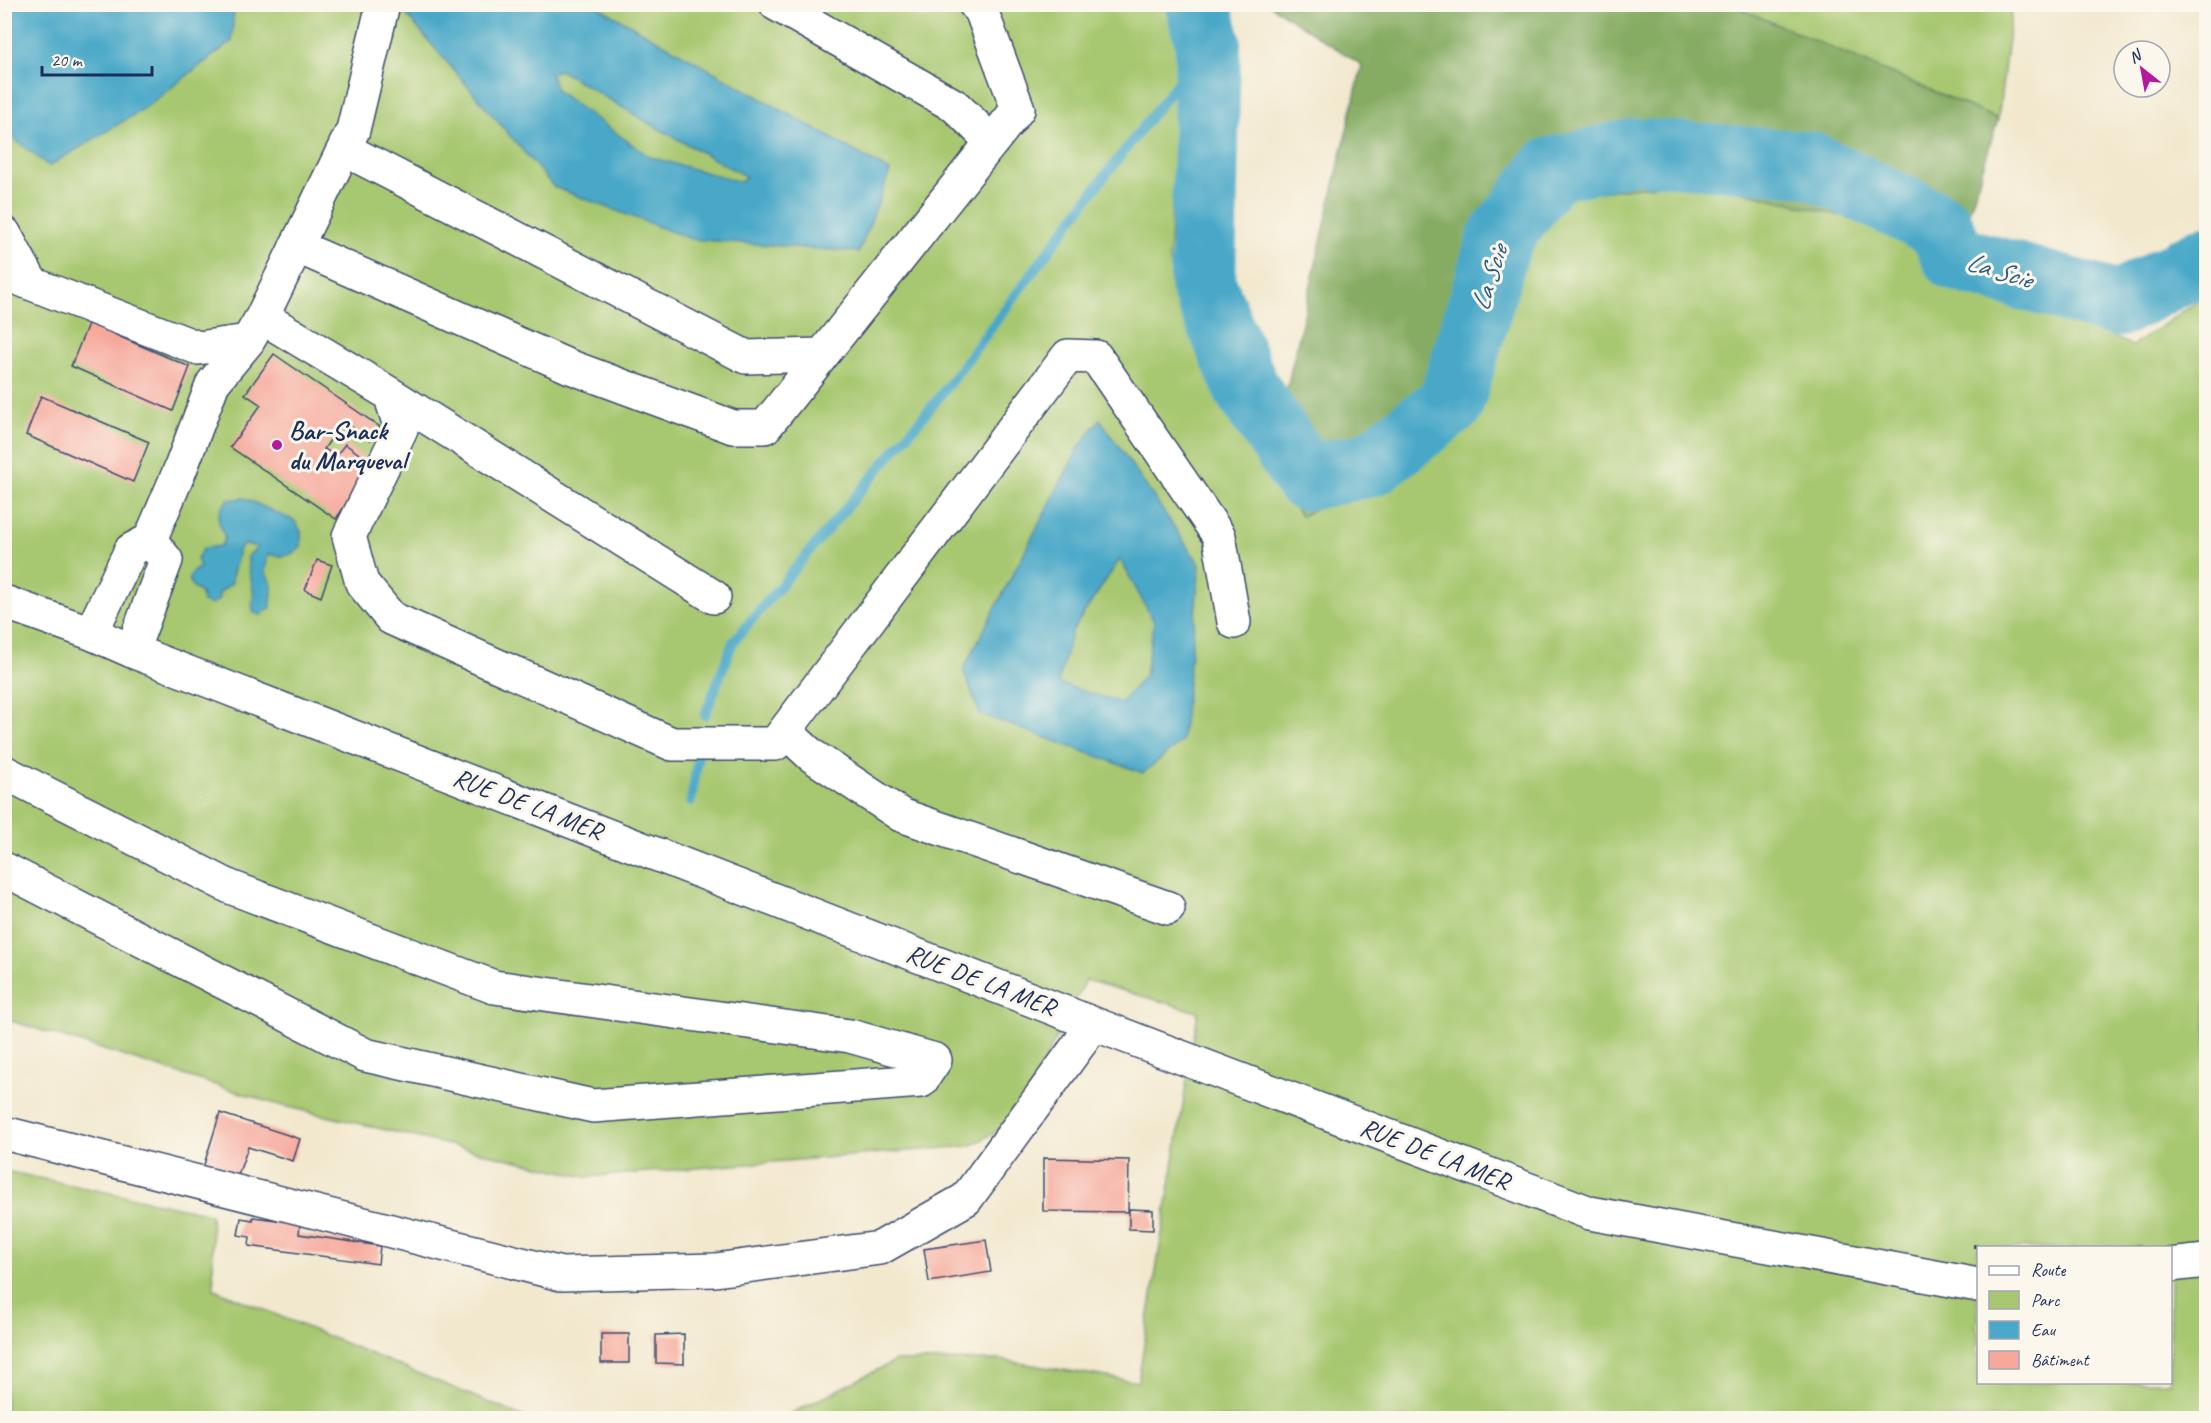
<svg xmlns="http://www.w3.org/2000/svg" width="2211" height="1423" font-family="Caveat,sans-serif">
  <rect width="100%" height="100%" fill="#fbf7ec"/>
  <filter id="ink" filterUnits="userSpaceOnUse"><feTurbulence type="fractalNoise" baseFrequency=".0167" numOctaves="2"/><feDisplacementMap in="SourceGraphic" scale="12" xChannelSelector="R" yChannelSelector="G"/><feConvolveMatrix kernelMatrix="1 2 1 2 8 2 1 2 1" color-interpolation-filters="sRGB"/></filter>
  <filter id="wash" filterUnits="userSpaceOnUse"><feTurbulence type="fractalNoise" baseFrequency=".008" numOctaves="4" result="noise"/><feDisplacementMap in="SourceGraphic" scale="24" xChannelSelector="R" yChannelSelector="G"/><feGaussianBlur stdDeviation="1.35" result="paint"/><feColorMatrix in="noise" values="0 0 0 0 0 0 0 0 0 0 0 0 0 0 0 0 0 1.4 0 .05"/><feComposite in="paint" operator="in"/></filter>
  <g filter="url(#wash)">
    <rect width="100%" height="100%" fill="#f2e8ce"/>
    <path fill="#a7c770" stroke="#617b67" stroke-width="1.5" fill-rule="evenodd" d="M 4,5 L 1183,5 L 1169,260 L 1268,469 L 1301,515 L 1428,457 L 1552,198 L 1695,180 L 1896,229 L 2132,346 L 2206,296 L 2206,1418 L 782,1418 L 895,1361 L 1001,1360 L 1138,1382 L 1198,1012 L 1086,980 L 1013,1123 L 970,1146 L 586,1177 L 276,1104 L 5,1019 ZM 1978,1248 L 2170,1248 L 2170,1382 L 1978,1382 Z
      M 1731,5 L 2012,5 L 1998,119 Z
      M 5,1171 L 211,1214 L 214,1289 L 526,1418 L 5,1418 Z"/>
    <path fill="#85ac62" stroke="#506e60" stroke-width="1.5" d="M 1270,5 L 1731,5 L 1998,119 L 1955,258 L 1896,229 L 1695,180 L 1552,198 L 1428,458 L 1301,516 L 1268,469 L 1362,65 Z"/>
    <path fill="#4aa8c8" stroke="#326c93" stroke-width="1.5" fill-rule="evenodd" d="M 4,5 L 234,5 L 232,41 L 142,110 L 49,166 L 5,132 Z
      M 398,5 L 595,5 L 890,171 L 859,252 L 691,239 L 554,187 ZM 560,70 L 652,125 L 747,177 L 740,182 L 650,157 L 557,91 L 550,73 Z
      M 1100,419 L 1200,565 L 1182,741 L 1143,773 L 980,714 L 963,670 L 1078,449 ZM 1120,559 L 1154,622 L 1145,675 L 1121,703 L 1058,683 L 1072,631 Z
      M 244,498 L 295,521 L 301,532 L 301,546 C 291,557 282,558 268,554 L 265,571 L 272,586 L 271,607 L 261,615 L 254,613 C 250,601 255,599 253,590 C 251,576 247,571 248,556 L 258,547 L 244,544 L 238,550 C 239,565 231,567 232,583 L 219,593 L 219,600 L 210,605 L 202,601 L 201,593 L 193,588 L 189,579 L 193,571 L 200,568 L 197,558 L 204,548 L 221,546 L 225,537 C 217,520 215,514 228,500 Z"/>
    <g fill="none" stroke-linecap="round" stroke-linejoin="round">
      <path stroke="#4aa8c8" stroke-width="10" d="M 705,715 L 733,642 L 937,400 L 1104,177 L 1208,43
        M 691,801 L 698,758"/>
      <path stroke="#4aa8c8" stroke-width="66" d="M 1198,4 L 1208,43 L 1203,284 L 1247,389 L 1306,478 L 1371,464 L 1451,403 L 1500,238 L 1551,170 L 1635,151 L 1809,164 L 1940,226 L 1955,258 L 2118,304 L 2206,259"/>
    </g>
    <g id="blocks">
      <path fill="#f6a89b" d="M 94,309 L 121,321 L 116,335 L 190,367 L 173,411 L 71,366 Z
        M 274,354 L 380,427 L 370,440 L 343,421 L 324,449 L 336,456 L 345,444 L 373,464 L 336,519 L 230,447 L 261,405 L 245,394 Z
        M 41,396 L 149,442 L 133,482 L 26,435 Z
        M 317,560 L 332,565 L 321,597 L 305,590 Z
        M 220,1113 L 300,1139 L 293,1161 L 248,1147 L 236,1181 L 202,1171 Z
        M 1043,1158 L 1129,1160 L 1128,1212 L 1043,1211 Z
        M 1129,1209 L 1153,1210 L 1153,1230 L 1129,1229 Z
        M 253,1217 L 300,1223 L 299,1234 L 380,1246 L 378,1264 L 249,1246 L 250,1237 L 238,1235 L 241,1218 L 253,1220 Z
        M 986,1240 L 991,1272 L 929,1282 L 924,1249 Z
        M 601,1334 L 629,1334 L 629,1363 L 601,1363 Z
        M 684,1334 L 684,1364 L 656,1363 L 656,1335 Z"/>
    </g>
  </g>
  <g filter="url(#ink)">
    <use href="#blocks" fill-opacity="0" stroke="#3b4b6f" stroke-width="1.5"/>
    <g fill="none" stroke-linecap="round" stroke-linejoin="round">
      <g stroke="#3b4b6f" stroke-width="36">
        <path id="minor" d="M 776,4 L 955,106 L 992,142
          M 344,149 L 746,357 L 822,355
          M 4,233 L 32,284
          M 296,246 L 568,366 L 733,427 L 765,427 L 1018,109 L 981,10 L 975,4
          M 4,273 L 198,348 L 248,341
          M 262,317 L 390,394 L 714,597
          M 390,394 L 401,429 L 349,536 L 362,583 L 391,618 L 672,744 L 775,744 L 1068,356 L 1096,357 L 1219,536 L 1234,622
          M 4,602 L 91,633 L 132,651 L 1094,1024 L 1590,1213 L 1978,1285
          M 91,633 L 131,550 L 150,540 L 180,470 L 213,383 L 248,341 L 262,317 L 353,130 L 383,4
          M 132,651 L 166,560 L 150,540
          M 785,731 L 811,755 L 901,815 L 1168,908
          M 4,772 L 230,887 L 494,987 L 850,1036 L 935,1060 L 921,1081 L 593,1106 L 365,1055 L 4,869
          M 4,1133 L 561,1274 L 715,1270 L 880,1248 L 966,1199 L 1094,1024
          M 2170,1265 L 2206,1261"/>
      </g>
      <path stroke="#3b4b6f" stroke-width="4" stroke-dasharray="4.5 4.5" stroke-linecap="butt" d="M 1973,1246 L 2029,1248
        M 2127,1248 L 2141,1246"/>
      <use href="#minor" stroke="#fff" stroke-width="33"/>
    </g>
  </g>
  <circle fill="#b5179e" stroke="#fbf7ec" stroke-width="2" cx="277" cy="445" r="6"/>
  <g text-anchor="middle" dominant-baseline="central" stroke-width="6" stroke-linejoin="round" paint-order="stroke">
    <g font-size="26" font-weight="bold" fill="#1b2f5e" stroke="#fbf7ec" text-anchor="start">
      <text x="289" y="430">Bar-Snack<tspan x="289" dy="30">du Marqueval</tspan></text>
    </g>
    <g font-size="26" fill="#1b2f5e" stroke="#fbf7ec">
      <text transform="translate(528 804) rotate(21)">RUE DE LA MER</text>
      <text transform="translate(981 980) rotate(21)">RUE DE LA MER</text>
      <text transform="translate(1435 1154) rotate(21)">RUE DE LA MER</text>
    </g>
    <g font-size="27" font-style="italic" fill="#2b5983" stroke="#fbf7ec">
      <text transform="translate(1999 270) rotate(17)">La Scie</text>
      <text transform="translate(1489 278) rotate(-72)">La Scie</text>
    </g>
  </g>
  <rect width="2211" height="1423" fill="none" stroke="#fbf7ec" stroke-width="24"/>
  <rect x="1977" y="1246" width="195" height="138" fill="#fbf7ec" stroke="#a1a7b3" stroke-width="1.5"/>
  <rect x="1989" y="1266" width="30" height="9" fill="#ffffff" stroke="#a1a7b3" stroke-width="1.5"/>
  <text x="2031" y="1276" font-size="18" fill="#1b2f5e">Route</text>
  <rect x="1989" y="1291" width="30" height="18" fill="#a7c770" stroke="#a1a7b3" stroke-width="1.5"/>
  <text x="2031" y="1306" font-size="18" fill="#1b2f5e">Parc</text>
  <rect x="1989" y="1321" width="30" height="18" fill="#4aa8c8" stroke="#a1a7b3" stroke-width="1.5"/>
  <text x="2031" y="1336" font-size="18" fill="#1b2f5e">Eau</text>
  <rect x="1989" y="1351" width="30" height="18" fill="#f6a89b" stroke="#a1a7b3" stroke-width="1.5"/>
  <text x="2031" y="1366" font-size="18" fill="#1b2f5e">Bâtiment</text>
  <g transform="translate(2142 69) rotate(329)"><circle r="28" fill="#fbf7ec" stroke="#a1a7b3" stroke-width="1.5"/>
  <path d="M0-4.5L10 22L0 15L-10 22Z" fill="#b5179e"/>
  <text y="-9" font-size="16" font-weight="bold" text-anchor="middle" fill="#1b2f5e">N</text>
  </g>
  <path d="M42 66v9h110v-9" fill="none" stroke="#1b2f5e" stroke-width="3"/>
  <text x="51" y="66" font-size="18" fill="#1b2f5e" stroke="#fbf7ec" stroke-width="4.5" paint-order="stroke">20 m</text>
</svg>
